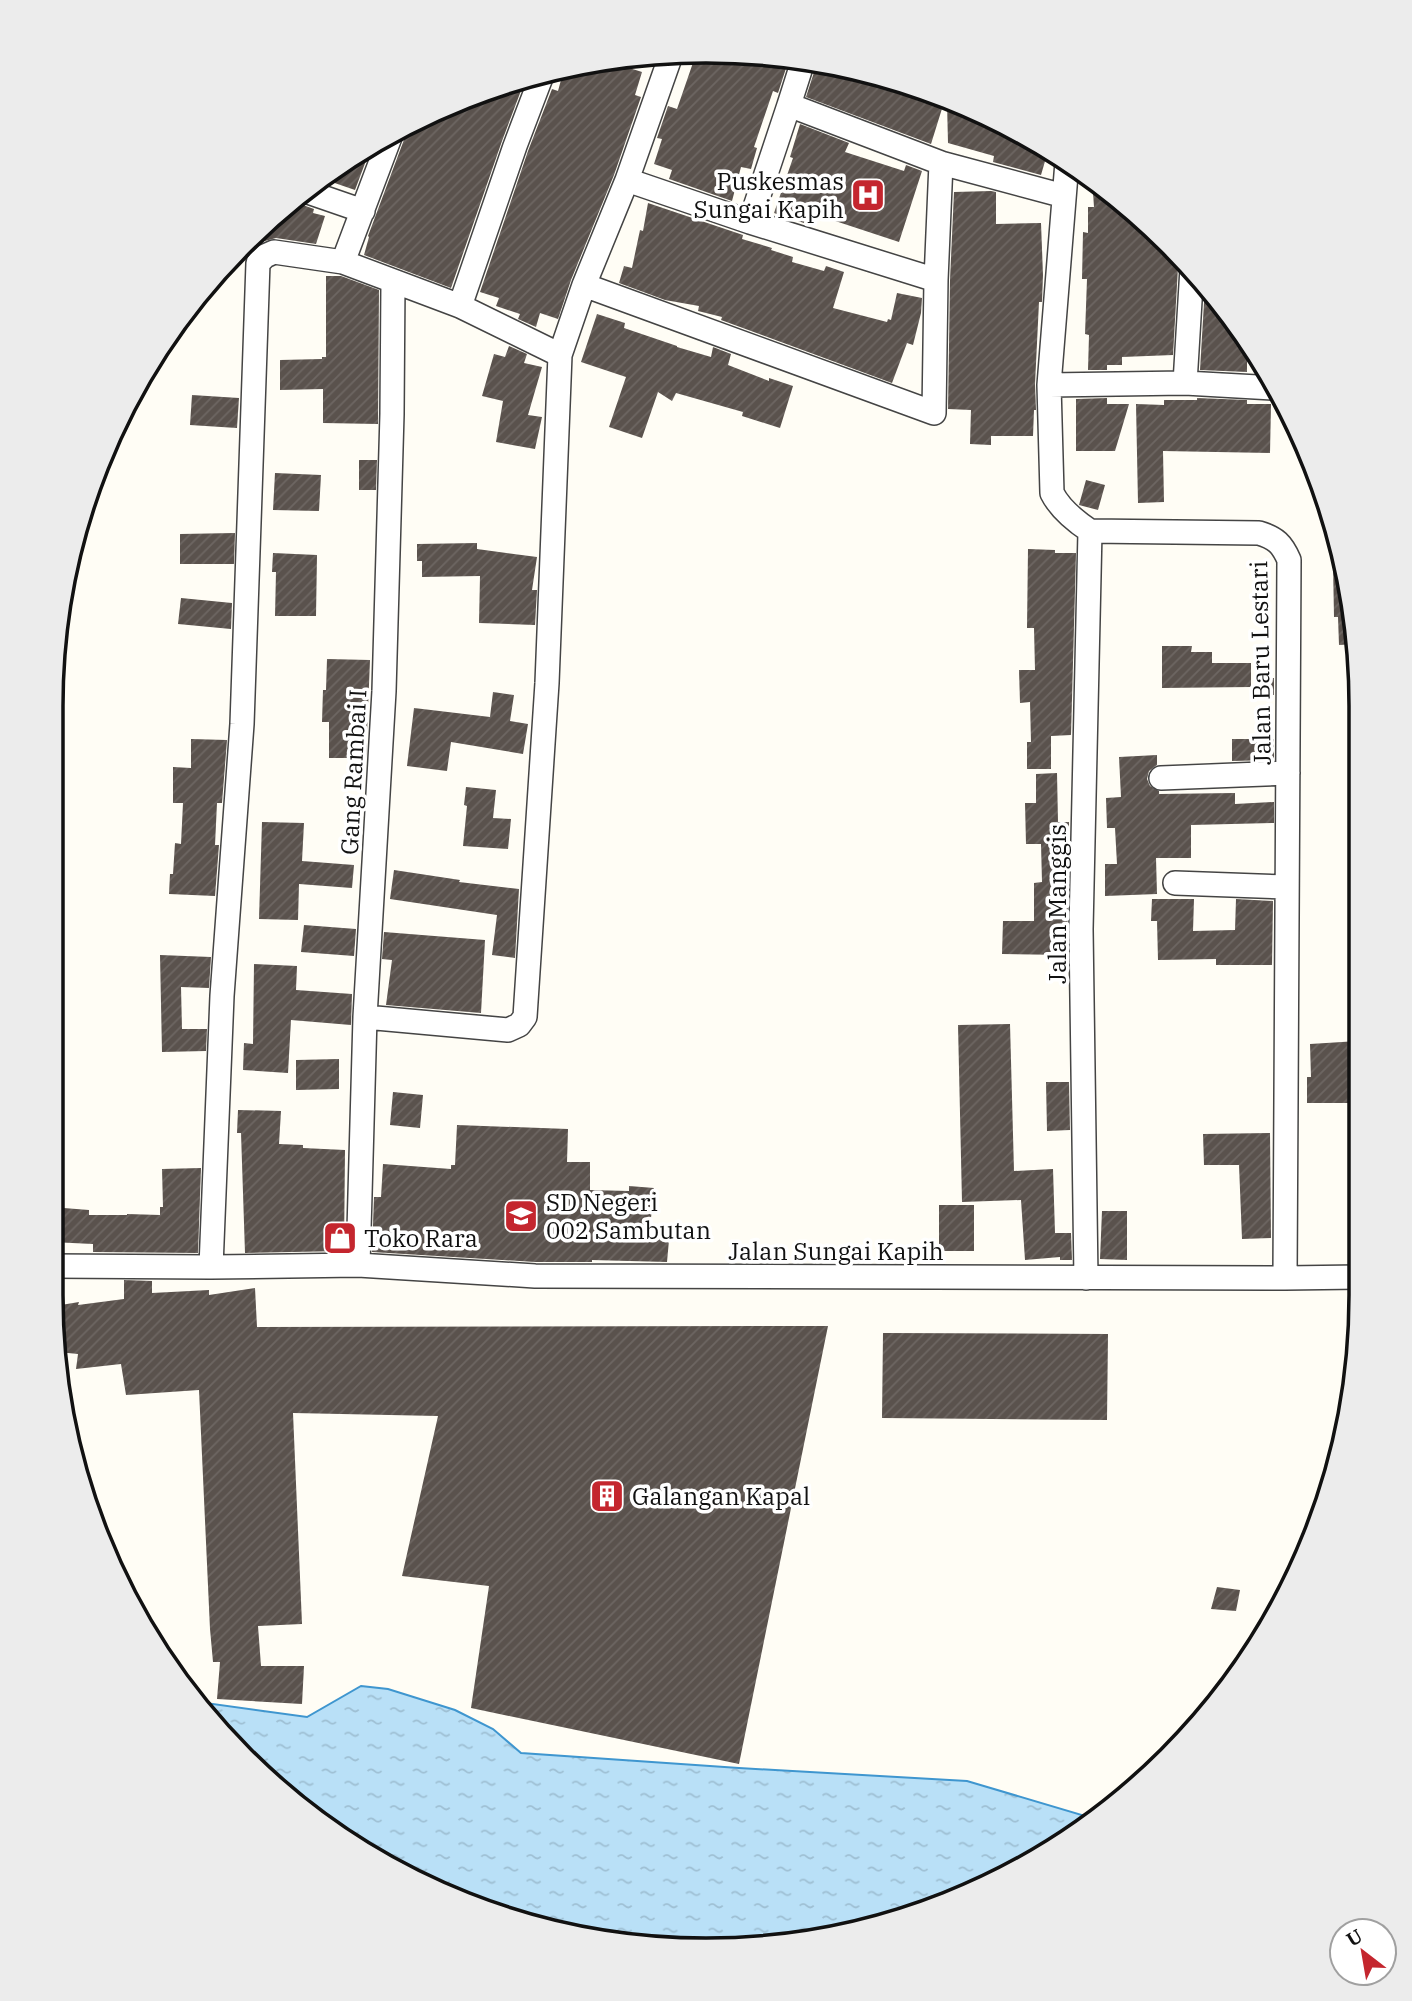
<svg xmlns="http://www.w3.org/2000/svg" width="1412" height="2001" font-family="'IBM Plex Serif',serif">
  <defs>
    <pattern id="water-ripples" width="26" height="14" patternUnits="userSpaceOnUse" patternTransform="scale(1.75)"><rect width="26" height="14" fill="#b9e0f7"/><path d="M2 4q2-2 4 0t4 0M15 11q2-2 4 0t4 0" fill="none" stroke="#9ebfd3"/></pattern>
    <pattern id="building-hatch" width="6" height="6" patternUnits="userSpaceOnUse" patternTransform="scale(1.75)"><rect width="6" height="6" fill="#5a524d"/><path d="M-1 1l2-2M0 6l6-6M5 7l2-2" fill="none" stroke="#6d6662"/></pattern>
  </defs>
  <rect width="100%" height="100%" fill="#fffdf5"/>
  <path fill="url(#water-ripples)" stroke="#3f96cf" stroke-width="2" d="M 361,1686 L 388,1689 L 455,1710 L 493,1729 L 521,1753 L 739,1768 L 967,1781 L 1092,1818 L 995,1883 L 792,1945 L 621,1945 L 455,1900 L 274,1788 L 199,1702 L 307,1717 Z"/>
  <path fill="url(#building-hatch)" d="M 748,52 L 789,59 L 778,93 L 773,91 L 754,147 L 757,148 L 751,169 L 741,167 L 732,201 L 669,179 L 672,170 L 654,164 L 662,139 L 657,138 L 668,106 L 677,109 L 696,54 Z
    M 604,60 L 642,72 L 635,95 L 641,97 L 614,175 L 571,280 L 558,319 L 540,313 L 536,327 L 518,319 L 520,314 L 496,306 L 499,298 L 480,292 L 528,151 L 552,89 L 558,91 L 564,69 Z
    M 817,63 L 839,67 L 873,77 L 898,87 L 897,89 L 929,98 L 930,94 L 945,99 L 931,144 L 806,97 Z
    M 523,79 L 525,80 L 502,141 L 451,288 L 364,255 L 369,237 L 368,236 L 405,137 L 405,127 L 495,86 Z
    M 947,103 L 966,107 L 995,118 L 1048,151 L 1041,175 L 993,162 L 994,156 L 948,143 Z
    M 800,124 L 849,143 L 845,152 L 904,171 L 906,165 L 922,171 L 899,242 L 808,212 L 804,223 L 774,213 L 793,158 L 790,157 Z
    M 373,142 L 355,190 L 323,179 L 322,182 L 319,181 Z
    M 1092,178 L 1105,186 L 1181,257 L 1178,267 L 1173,355 L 1122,357 L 1122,365 L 1107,365 L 1107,370 L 1088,370 L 1089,335 L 1085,334 L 1087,279 L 1082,279 L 1083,232 L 1088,233 L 1088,207 L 1094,207 Z
    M 991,191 L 996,192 L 996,224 L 1041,223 L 1043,275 L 1042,302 L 1039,302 L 1035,384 L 1036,410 L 1034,410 L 1033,436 L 991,436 L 991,445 L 970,444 L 971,410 L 948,409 L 950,280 L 954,192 Z
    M 294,199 L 300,204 L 314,209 L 313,213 L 325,216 L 316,244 L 276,238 L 265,241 L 254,237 L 274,214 Z
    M 648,203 L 743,235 L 742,239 L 772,248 L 771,250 L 793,257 L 792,262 L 824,271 L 826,266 L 844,272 L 833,308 L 887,322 L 888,319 L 891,320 L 897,293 L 922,298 L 921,313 L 913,345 L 907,343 L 892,383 L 721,320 L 722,317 L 698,311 L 699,306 L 665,300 L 619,283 L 624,266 L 632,268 L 640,230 L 643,231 Z
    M 326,276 L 341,276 L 379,290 L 378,424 L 323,423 L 323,389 L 280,390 L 280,360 L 322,359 L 322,357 L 326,357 Z
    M 1205,286 L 1247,346 L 1247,372 L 1200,370 Z
    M 597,314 L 625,323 L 624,328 L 677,346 L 677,347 L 711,357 L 713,347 L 731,354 L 728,365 L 769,381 L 769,378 L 793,386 L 780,428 L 742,416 L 743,412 L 676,393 L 672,401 L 658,392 L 642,438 L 609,427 L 626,377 L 581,362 Z
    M 509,346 L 527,354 L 524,363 L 542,367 L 528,415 L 542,417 L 535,449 L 496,442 L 503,401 L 482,396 L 494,354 L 505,357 Z
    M 192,395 L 239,398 L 237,428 L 190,425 Z
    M 1107,398 L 1107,404 L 1129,404 L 1115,451 L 1076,451 L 1076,399 Z
    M 1197,398 L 1247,400 L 1247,404 L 1271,404 L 1270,453 L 1163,451 L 1164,502 L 1138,503 L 1136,404 L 1164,405 L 1164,400 L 1197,400 Z
    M 359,460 L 377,460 L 376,490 L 359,490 Z
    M 275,473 L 321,475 L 319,511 L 273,510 Z
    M 1086,480 L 1105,485 L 1098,510 L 1079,505 Z
    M 235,533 L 234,564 L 180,564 L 180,534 Z
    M 477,543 L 477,549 L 537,557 L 532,590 L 537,590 L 535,625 L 479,623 L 480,576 L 422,577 L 422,561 L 417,561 L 417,544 Z
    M 1028,549 L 1055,550 L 1055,553 L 1076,553 L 1071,735 L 1051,736 L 1051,769 L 1027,769 L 1027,742 L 1031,742 L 1030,702 L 1020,703 L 1019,670 L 1035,670 L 1034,628 L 1027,628 Z
    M 273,553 L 317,555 L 316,616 L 275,616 L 276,572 L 272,572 Z
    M 1338,563 L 1356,620 L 1356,644 L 1339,645 L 1338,617 L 1334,617 L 1333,564 Z
    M 181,598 L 232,603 L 231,629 L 178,624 Z
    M 1162,646 L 1192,646 L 1191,652 L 1212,652 L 1212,663 L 1251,663 L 1251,687 L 1162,688 Z
    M 327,659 L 370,660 L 366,758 L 329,758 L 329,722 L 322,722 L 323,690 L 326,690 Z
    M 1262,678 L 1274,678 L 1274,695 L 1262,695 Z
    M 493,692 L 514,695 L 510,721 L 528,724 L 523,754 L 451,742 L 447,771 L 407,766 L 414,708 L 490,717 Z
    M 191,739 L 227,740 L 222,803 L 217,803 L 215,845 L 219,845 L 215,896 L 169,894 L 170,874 L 173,874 L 175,843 L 181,844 L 183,803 L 173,803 L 173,767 L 191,768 Z
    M 1232,739 L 1274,739 L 1274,760 L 1232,761 Z
    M 1157,755 L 1157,765 L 1149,771 L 1147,779 L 1150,786 L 1159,791 L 1159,794 L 1235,793 L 1235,804 L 1274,802 L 1274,823 L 1191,825 L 1191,858 L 1156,858 L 1157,894 L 1105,896 L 1105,864 L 1117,864 L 1115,828 L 1107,828 L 1106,798 L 1121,797 L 1119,757 Z
    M 1057,773 L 1058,822 L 1069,822 L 1067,955 L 1002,954 L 1003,921 L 1034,921 L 1034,883 L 1042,882 L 1041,844 L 1026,844 L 1025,803 L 1036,803 L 1036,774 Z
    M 466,787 L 496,790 L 493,818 L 511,819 L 508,849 L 463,846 L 467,806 L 464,805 Z
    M 262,822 L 304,823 L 302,861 L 354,865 L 352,888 L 299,884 L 298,920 L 259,919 Z
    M 394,870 L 460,880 L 459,882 L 519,889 L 515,958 L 492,955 L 497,915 L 390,899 Z
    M 1152,899 L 1194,899 L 1193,931 L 1235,930 L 1236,899 L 1273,901 L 1272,965 L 1216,965 L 1216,959 L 1158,960 L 1157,921 L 1151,921 Z
    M 304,925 L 356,929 L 354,956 L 301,952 Z
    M 384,932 L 485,940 L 481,1013 L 386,1005 L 392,960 L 382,959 Z
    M 160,955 L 211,957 L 209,988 L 181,987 L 182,1029 L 207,1029 L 206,1051 L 162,1052 Z
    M 254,964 L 297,966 L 296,990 L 352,994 L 351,1025 L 291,1020 L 288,1073 L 243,1070 L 244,1043 L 253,1044 Z
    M 1010,1024 L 1014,1171 L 1053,1169 L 1055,1233 L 1071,1233 L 1072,1260 L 1060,1260 L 1060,1257 L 1025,1260 L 1021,1200 L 962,1202 L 958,1025 Z
    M 1358,1041 L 1358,1069 L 1353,1069 L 1353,1103 L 1307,1103 L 1307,1077 L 1311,1077 L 1310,1044 Z
    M 339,1059 L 339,1089 L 296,1090 L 296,1060 Z
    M 1046,1082 L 1069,1082 L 1070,1130 L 1047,1131 Z
    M 393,1092 L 423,1095 L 420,1128 L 390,1125 Z
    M 238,1110 L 281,1111 L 279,1144 L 303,1145 L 303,1148 L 345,1150 L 344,1251 L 245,1253 L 241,1133 L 237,1133 Z
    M 457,1125 L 568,1129 L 567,1162 L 590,1162 L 590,1190 L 629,1191 L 629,1186 L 654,1188 L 650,1228 L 670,1229 L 667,1262 L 592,1260 L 592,1262 L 535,1262 L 372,1252 L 374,1197 L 381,1197 L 383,1164 L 451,1169 L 451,1165 L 455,1165 Z
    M 1270,1133 L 1271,1238 L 1242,1239 L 1239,1165 L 1204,1165 L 1203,1134 Z
    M 201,1168 L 198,1253 L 93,1252 L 93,1244 L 51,1242 L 51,1207 L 89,1210 L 89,1215 L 127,1215 L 127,1214 L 160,1215 L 160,1207 L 163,1207 L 162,1169 Z
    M 939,1205 L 974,1205 L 974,1251 L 939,1251 Z
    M 1102,1211 L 1127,1211 L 1127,1260 L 1100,1259 Z
    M 124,1280 L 152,1281 L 152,1293 L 209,1290 L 209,1295 L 255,1288 L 257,1327 L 828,1326 L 739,1764 L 471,1708 L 489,1586 L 402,1576 L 438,1416 L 293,1413 L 302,1624 L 258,1626 L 261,1666 L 304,1666 L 302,1704 L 217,1699 L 220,1662 L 213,1662 L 210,1629 L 199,1390 L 126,1395 L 121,1364 L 76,1369 L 78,1354 L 58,1352 L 55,1324 L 55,1306 L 79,1302 L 78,1305 L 124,1299 Z
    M 883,1333 L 1108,1334 L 1107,1420 L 882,1418 Z
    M 1217,1587 L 1240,1590 L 1236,1611 L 1211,1609 Z"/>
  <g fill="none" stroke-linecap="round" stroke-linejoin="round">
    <g stroke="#444" stroke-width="26">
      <path id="minor" d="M 789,105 L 803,61
        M 1067,162 L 1049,385 L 1052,493 C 1060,509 1075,521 1090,531 L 1259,533 C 1276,538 1282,544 1289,560 L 1285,1278
        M 627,180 L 750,222
        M 305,191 L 363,211
        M 343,262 L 392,132
        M 936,280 L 750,222 L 789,105 L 941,163
        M 584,285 L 934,413 L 936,280 L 941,163 L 1064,196
        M 460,306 L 515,146 L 542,75
        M 1185,383 L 1192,268
        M 1049,385 L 1185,383 L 1274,388
        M 1161,778 L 1288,773
        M 1175,883 L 1287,887
        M 365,1017 L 508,1030 L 519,1025 L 525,1017 L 547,683 L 560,355 L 584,285 L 627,180 L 671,55
        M 358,1265 L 365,1017 L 384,691 L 392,414 L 393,282
        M 51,1266 L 211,1267 L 358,1265 L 535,1276 L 1285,1278 L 1360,1277
        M 211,1267 L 222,996 L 242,724 L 258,263 L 265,256 L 274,252 L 343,262 L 460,306 L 560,355
        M 1086,1278 L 1081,929 L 1090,531"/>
    </g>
    <use href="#minor" stroke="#fff" stroke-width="23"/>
  </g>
  <defs>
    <g id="hospital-square" transform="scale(1.75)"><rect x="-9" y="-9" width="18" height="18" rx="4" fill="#c4262e" stroke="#fff"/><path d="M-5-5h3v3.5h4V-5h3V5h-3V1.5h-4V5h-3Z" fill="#fff"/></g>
    <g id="school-square" transform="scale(1.75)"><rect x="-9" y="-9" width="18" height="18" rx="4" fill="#c4262e" stroke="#fff"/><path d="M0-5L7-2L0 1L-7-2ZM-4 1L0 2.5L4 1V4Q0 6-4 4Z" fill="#fff"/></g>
    <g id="shop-square" transform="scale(1.75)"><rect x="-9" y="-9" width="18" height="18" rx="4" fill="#c4262e" stroke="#fff"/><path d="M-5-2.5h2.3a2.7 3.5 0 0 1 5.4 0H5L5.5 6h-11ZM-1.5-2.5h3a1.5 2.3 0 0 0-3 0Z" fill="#fff"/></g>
    <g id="building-square" transform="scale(1.75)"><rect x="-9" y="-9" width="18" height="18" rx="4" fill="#c4262e" stroke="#fff"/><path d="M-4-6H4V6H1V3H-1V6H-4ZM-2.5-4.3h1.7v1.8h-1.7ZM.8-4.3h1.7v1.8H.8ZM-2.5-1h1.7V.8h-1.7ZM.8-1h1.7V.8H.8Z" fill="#fff"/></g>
  </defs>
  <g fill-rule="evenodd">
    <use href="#hospital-square" x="868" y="195"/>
    <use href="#school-square" x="521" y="1216"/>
    <use href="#shop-square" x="340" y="1238"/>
    <use href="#building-square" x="607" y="1496"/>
  </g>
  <g text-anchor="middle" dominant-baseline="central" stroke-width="7" stroke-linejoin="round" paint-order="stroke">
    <g font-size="24" fill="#111" stroke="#fff" text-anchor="start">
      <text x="844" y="181" text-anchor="end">Puskesmas<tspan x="844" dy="28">Sungai Kapih</tspan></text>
      <text x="546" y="1202">SD Negeri<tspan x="546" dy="28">002 Sambutan</tspan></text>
      <text x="364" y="1238">Toko Rara</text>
      <text x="632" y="1496">Galangan Kapal</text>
    </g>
    <g font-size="24" fill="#111" stroke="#fff">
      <text transform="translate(1260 663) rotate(-91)">Jalan Baru Lestari</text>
      <text transform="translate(353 772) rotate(-87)">Gang Rambai I</text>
      <text transform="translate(1057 904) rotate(-90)">Jalan Manggis</text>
      <text x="836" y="1251">Jalan Sungai Kapih</text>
    </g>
  </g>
  <path d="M0 0H1412V2001H0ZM706 63H706A643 643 0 0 1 1349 706V1295A643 643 0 0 1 706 1938H706A643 643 0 0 1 63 1295V706A643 643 0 0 1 706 63Z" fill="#ececec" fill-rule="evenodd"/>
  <path fill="none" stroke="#111" stroke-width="3.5" d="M706 63H706A643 643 0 0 1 1349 706V1295A643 643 0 0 1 706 1938H706A643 643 0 0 1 63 1295V706A643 643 0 0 1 706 63Z"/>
  <g transform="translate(1363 1952) rotate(329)"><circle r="33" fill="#ffffff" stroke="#a0a0a0" stroke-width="2"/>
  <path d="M0-5L12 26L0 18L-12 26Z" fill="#c4262e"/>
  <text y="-10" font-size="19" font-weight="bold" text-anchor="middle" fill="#111111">U</text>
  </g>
</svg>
